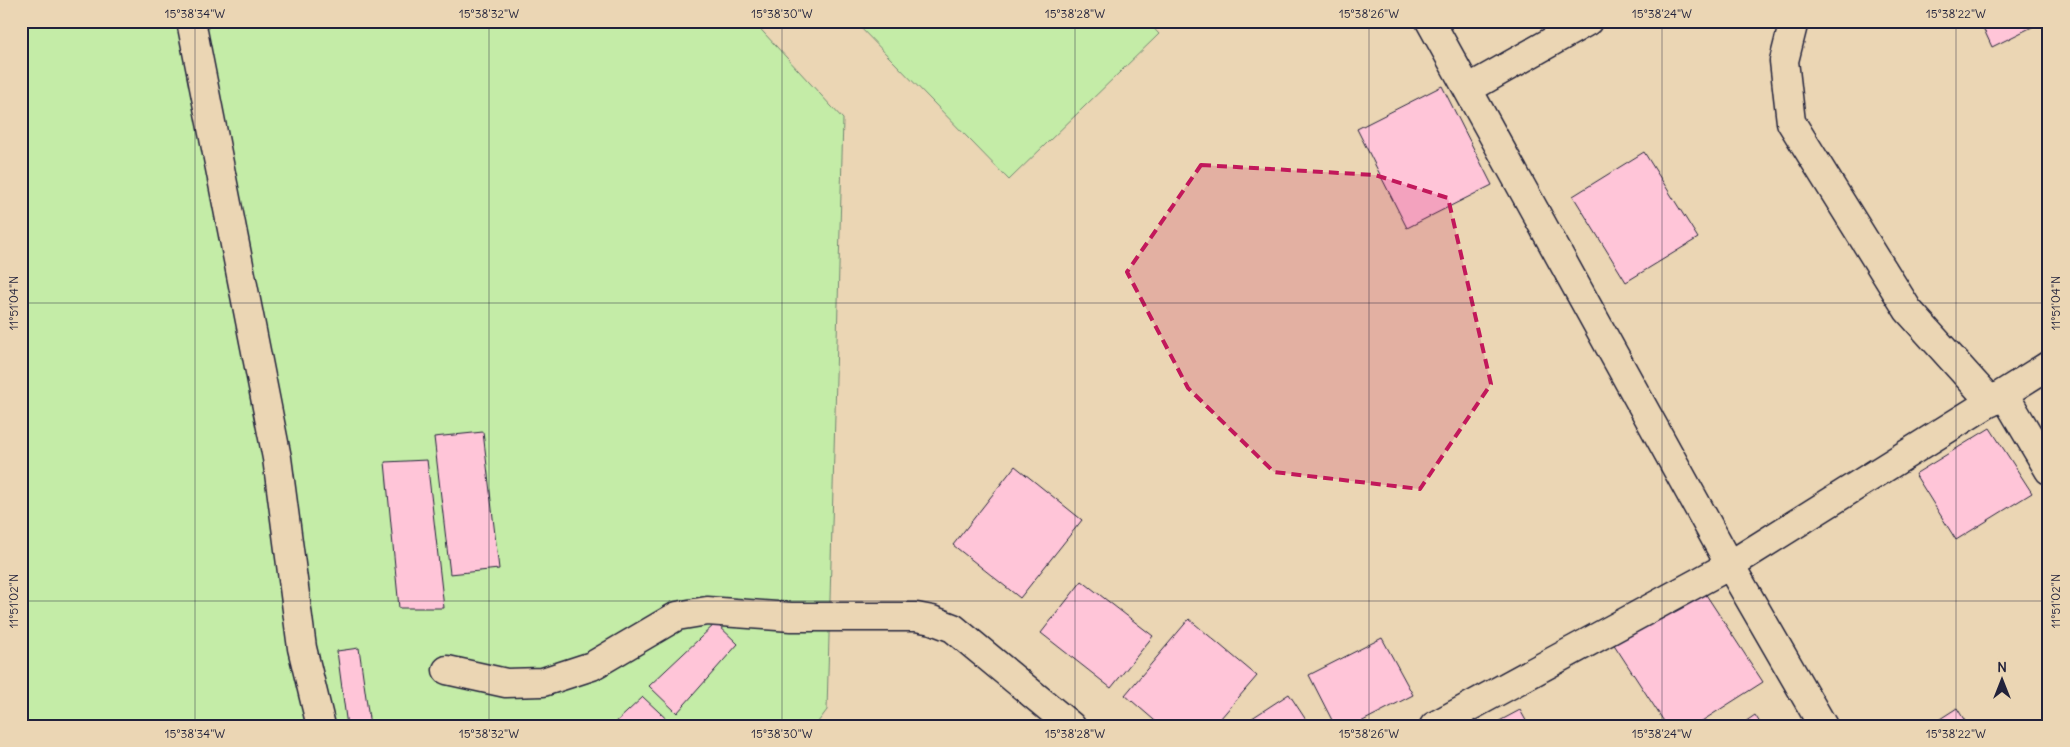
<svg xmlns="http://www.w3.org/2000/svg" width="2070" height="747" font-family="Delius,sans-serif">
  <rect width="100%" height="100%" fill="#ebd6b4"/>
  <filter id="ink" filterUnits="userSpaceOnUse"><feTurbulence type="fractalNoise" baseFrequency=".02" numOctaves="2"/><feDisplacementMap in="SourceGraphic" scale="10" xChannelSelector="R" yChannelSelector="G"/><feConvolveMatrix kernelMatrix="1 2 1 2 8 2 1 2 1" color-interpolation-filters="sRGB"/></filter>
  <g filter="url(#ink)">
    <path fill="#c4eca7" stroke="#738771" d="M 21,21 L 753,21 L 843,119 L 827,710 L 815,726 L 21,726 Z
      M 854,21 L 1147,21 L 1159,34 L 1009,180 Z"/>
    <path fill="#ffc5d8" stroke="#22223b" d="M 1980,21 L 2044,21 L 1992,47 Z
      M 1442,86 L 1492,185 L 1407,228 L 1357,129 Z
      M 1644,152 L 1698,238 L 1626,282 L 1573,196 Z
      M 1990,428 L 2032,493 L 1956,540 L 1915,474 Z
      M 483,432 L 499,569 L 450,574 L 434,437 Z
      M 427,460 L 444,608 L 399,608 L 385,462 Z
      M 1015,466 L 1082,520 L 1020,598 L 953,545 Z
      M 1082,581 L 1153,636 L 1111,688 L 1041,633 Z
      M 1701,587 L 1763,682 L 1694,726 L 1667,726 L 1613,643 Z
      M 1189,619 L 1257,676 L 1214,726 L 1161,726 L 1125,695 Z
      M 716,623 L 738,644 L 677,713 L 649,686 Z
      M 1382,638 L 1413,695 L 1353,726 L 1335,726 L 1309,675 Z
      M 359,648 L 370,726 L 347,726 L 337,651 Z
      M 1289,694 L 1310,726 L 1240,726 Z
      M 643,697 L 674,726 L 612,726 Z
      M 1957,708 L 1968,726 L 1929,726 Z
      M 1520,710 L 1529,726 L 1490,726 Z
      M 1755,715 L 1762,726 L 1739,726 Z"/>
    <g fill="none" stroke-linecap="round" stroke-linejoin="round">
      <g stroke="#22223b" stroke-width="31">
        <path id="minor" d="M 191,21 L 277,458 L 302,648 L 321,726
          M 1430,21 L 1730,565 L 1823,726
          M 1794,21 L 1784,61 L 1791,122 L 1908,310 L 1991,402
          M 1468,89 L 1588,21
          M 2004,394 L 2049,470
          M 447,670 L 506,683 L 543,682 L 592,666 L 677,616 L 707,611 L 791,617 L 916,617 L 932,620 L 953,628 L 1071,726
          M 1434,726 L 1730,565 L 2049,365"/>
      </g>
      <use href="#minor" stroke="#ebd6b4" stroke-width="28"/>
    </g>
  </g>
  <path fill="#c2185b" fill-opacity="0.2" stroke="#c2185b" stroke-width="4" stroke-dasharray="10 6" stroke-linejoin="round" d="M 1201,165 L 1375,175 L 1448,198 L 1491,384 L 1420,489 L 1274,472 L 1188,388 L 1127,272 Z"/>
  <path fill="none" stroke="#22223b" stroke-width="1" stroke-opacity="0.45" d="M 195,21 L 195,726M 489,21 L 489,726M 782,21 L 782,726M 1075,21 L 1075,726M 1369,21 L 1369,726M 1662,21 L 1662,726M 1956,21 L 1956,726M 21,303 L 2049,303M 21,601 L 2049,601"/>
  <rect width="2070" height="747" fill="none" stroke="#ebd6b4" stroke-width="55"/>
  <g transform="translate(2002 680)" stroke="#ebd6b4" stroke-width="4" paint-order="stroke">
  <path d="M0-4L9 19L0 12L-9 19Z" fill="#22223b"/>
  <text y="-8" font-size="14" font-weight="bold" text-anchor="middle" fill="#22223b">N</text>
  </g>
  <rect x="28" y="28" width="2014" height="692" fill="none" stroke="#22223b" stroke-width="2"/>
  <g font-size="12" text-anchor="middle" fill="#22223b">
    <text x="195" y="18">15°38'34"W</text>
    <text x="489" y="18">15°38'32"W</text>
    <text x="782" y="18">15°38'30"W</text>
    <text x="1075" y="18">15°38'28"W</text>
    <text x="1369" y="18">15°38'26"W</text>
    <text x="1662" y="18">15°38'24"W</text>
    <text x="1956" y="18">15°38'22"W</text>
    <text transform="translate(14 303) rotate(-90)" y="4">11°51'04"N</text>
    <text transform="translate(2056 303) rotate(-90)" y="4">11°51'04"N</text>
    <text transform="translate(14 601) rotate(-90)" y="4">11°51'02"N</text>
    <text transform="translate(2056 601) rotate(-90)" y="4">11°51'02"N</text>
    <text x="195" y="738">15°38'34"W</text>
    <text x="489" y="738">15°38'32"W</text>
    <text x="782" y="738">15°38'30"W</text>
    <text x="1075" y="738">15°38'28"W</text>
    <text x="1369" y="738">15°38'26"W</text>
    <text x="1662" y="738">15°38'24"W</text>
    <text x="1956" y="738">15°38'22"W</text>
  </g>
</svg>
